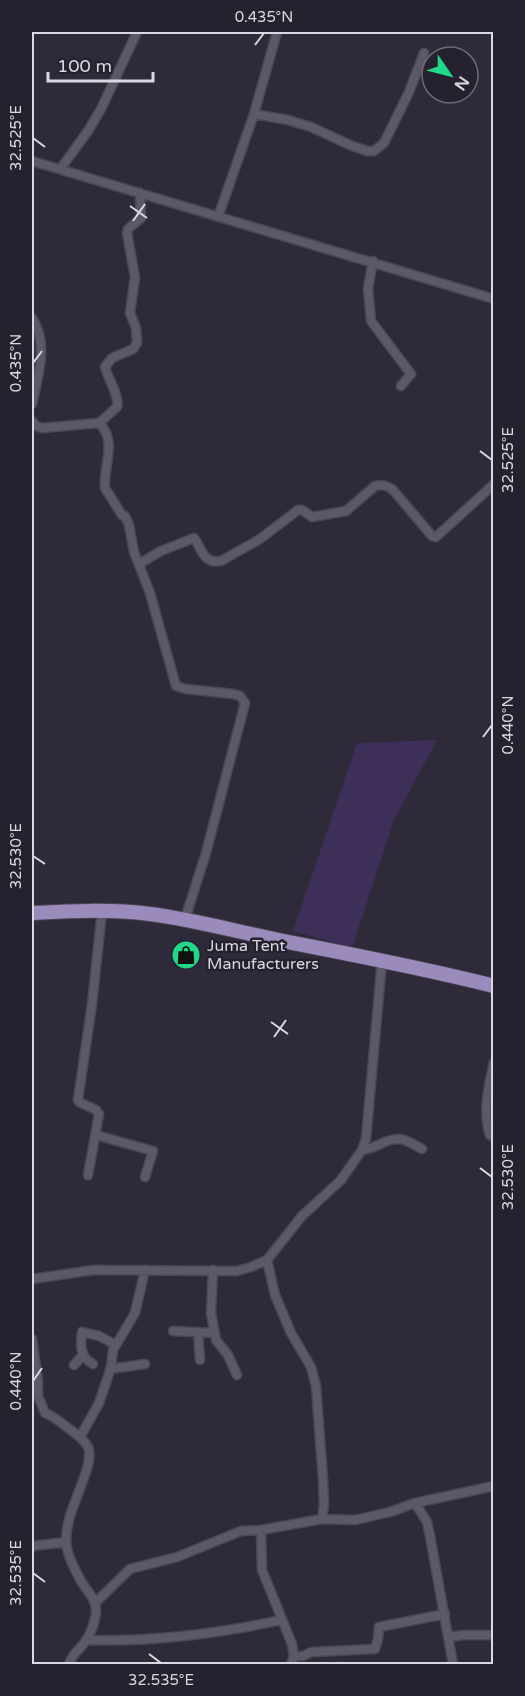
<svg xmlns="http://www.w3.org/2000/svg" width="525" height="1696" font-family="'Varela Round',sans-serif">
  <rect width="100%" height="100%" fill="#2f2a39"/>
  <path fill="#3d2f57" d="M 437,740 L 394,820 L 352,948 L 293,931 L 357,743 Z"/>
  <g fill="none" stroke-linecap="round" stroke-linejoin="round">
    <g stroke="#4a4652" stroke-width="11">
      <path id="minor" d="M 254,114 L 288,120 L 311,127 L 350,145 L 367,151 L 374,151 L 384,143 L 409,92 L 424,53
        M 32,161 L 494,299
        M 61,168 L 88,131 L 101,109 L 137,32
        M 218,217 L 254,114 L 277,32
        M 373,261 L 368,288 L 371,321 L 411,374 L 401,386
        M 32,318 C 49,343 38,376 32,404
        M 32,421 L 36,426 L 42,428 L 99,423 L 117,407 C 120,396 108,379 105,367 L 112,358 L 133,349 L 137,343 L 136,328 L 130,313 L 135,277 L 127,233 L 128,229 L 141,218 L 140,193
        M 99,423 C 118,441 103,466 105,488 L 122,515 L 125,516 L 129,525 L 134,552 L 150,593 L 176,686 L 186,689 L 234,694 L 240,696 L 245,703 L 206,853 L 185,919
        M 139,564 L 161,551 L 194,538 C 202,549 203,564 221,561 L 260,539 L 298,510 L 302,510 L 312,517 L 346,511 L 375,486 C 382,484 387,485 393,490 L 432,536 L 436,537 L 494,484
        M 494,1062 C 489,1087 482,1110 490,1135 L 494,1137
        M 96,1135 L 153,1151 L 145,1177
        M 362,1150 C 376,1149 391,1135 404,1140 C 410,1142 417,1146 422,1149
        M 88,1175 L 99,1114 L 96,1110 L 79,1102 L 78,1100 L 92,1004 L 102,911
        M 267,1260 L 275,1295 L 291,1333 L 311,1367 L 316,1386 L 323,1479 L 324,1505 L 322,1519
        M 213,1270 L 211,1313 L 216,1340 L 228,1355 L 237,1375
        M 32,1279 L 93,1270 L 237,1271 L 251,1267 L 267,1260 L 302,1216 L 341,1180 L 362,1150 L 366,1139 L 382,960
        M 173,1331 L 215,1333
        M 198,1332 L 200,1360
        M 32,1339 L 38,1381 L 38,1396 L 45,1413 C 54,1416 61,1423 68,1428 C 75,1433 84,1439 88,1447 C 97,1467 60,1516 67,1548 C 69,1559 76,1572 81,1581 C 88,1593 97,1599 96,1613 C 95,1621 91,1632 87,1639 C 81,1649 73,1652 69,1664
        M 93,1364 C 80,1357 80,1346 82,1332 L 99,1336 L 116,1345
        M 74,1365 L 83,1355
        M 110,1369 L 145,1364
        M 80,1437 L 99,1403 L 111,1368 L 113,1350 L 135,1313 L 145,1270
        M 415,1503 L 494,1486
        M 261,1530 L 262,1570 L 292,1644 L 294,1657 L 291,1664
        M 32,1546 L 66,1542
        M 96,1602 L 130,1569 L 177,1557 L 241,1531 L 261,1530 L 322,1519 L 355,1520 L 390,1512 L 415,1503 L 427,1522 L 430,1536 L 453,1664
        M 449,1637 L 464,1635 L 494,1635
        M 86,1640 C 151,1642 217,1634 281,1620
        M 294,1656 L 303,1656 L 312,1652 L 375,1649 L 378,1639 L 379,1627 L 445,1614"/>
    </g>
    <g stroke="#4a4652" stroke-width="16">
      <path id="primary" d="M 32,913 C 71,911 110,909 150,914 C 198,920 245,934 293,943 C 360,956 427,969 494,986"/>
    </g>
    <use href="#minor" stroke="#5d5868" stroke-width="8"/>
    <use href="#primary" stroke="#9b8bbd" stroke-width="14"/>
  </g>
  <path fill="none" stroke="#dbd8e1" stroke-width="2" d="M 255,45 L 264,33M 33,138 L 45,147M 130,206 L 147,218M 133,221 L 145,204M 33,363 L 42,351M 480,451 L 492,460M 483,737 L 492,725M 33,856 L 45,864M 271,1022 L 288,1034M 274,1037 L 286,1020M 480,1168 L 492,1177M 33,1381 L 42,1368M 33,1573 L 45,1582M 149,1654 L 161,1663"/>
  <defs>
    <g id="shop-disc" transform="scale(1.5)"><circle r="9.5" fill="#20d887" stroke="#25212e"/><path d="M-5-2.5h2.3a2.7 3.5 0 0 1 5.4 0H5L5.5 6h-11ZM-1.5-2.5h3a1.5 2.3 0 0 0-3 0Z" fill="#111"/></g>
  </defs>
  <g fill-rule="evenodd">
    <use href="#shop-disc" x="186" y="955"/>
  </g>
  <g text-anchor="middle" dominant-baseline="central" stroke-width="5" stroke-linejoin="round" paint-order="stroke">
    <g font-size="16" fill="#dbd8e1" stroke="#25212e" text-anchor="start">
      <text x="207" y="946">Juma Tent<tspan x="207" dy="18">Manufacturers</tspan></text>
    </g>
  </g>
  <rect width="525" height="1696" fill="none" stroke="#25212e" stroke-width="66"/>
  <g transform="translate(450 75) rotate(125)"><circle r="28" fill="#25212e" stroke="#6e6a76" stroke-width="1.5"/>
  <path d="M0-4.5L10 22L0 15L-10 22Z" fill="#20d887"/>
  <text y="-9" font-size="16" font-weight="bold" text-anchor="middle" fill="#dbd8e1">N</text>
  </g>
  <path d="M48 72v9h105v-9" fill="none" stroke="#dbd8e1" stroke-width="3"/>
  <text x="57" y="72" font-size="18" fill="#dbd8e1" stroke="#25212e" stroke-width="4.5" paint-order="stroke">100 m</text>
  <rect x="33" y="33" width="459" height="1630" fill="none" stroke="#dbd8e1" stroke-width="2"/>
  <g font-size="15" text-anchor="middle" fill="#dbd8e1">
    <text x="264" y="22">0.435°N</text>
    <text transform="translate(16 138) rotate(-90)" y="5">32.525°E</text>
    <text transform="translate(16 363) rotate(-90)" y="5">0.435°N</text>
    <text transform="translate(508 460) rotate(-90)" y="5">32.525°E</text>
    <text transform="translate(508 725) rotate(-90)" y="5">0.440°N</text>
    <text transform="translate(16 856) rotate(-90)" y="5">32.530°E</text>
    <text transform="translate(508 1177) rotate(-90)" y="5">32.530°E</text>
    <text transform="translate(16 1381) rotate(-90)" y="5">0.440°N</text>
    <text transform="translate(16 1573) rotate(-90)" y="5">32.535°E</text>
    <text x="161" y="1685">32.535°E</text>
  </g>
</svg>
